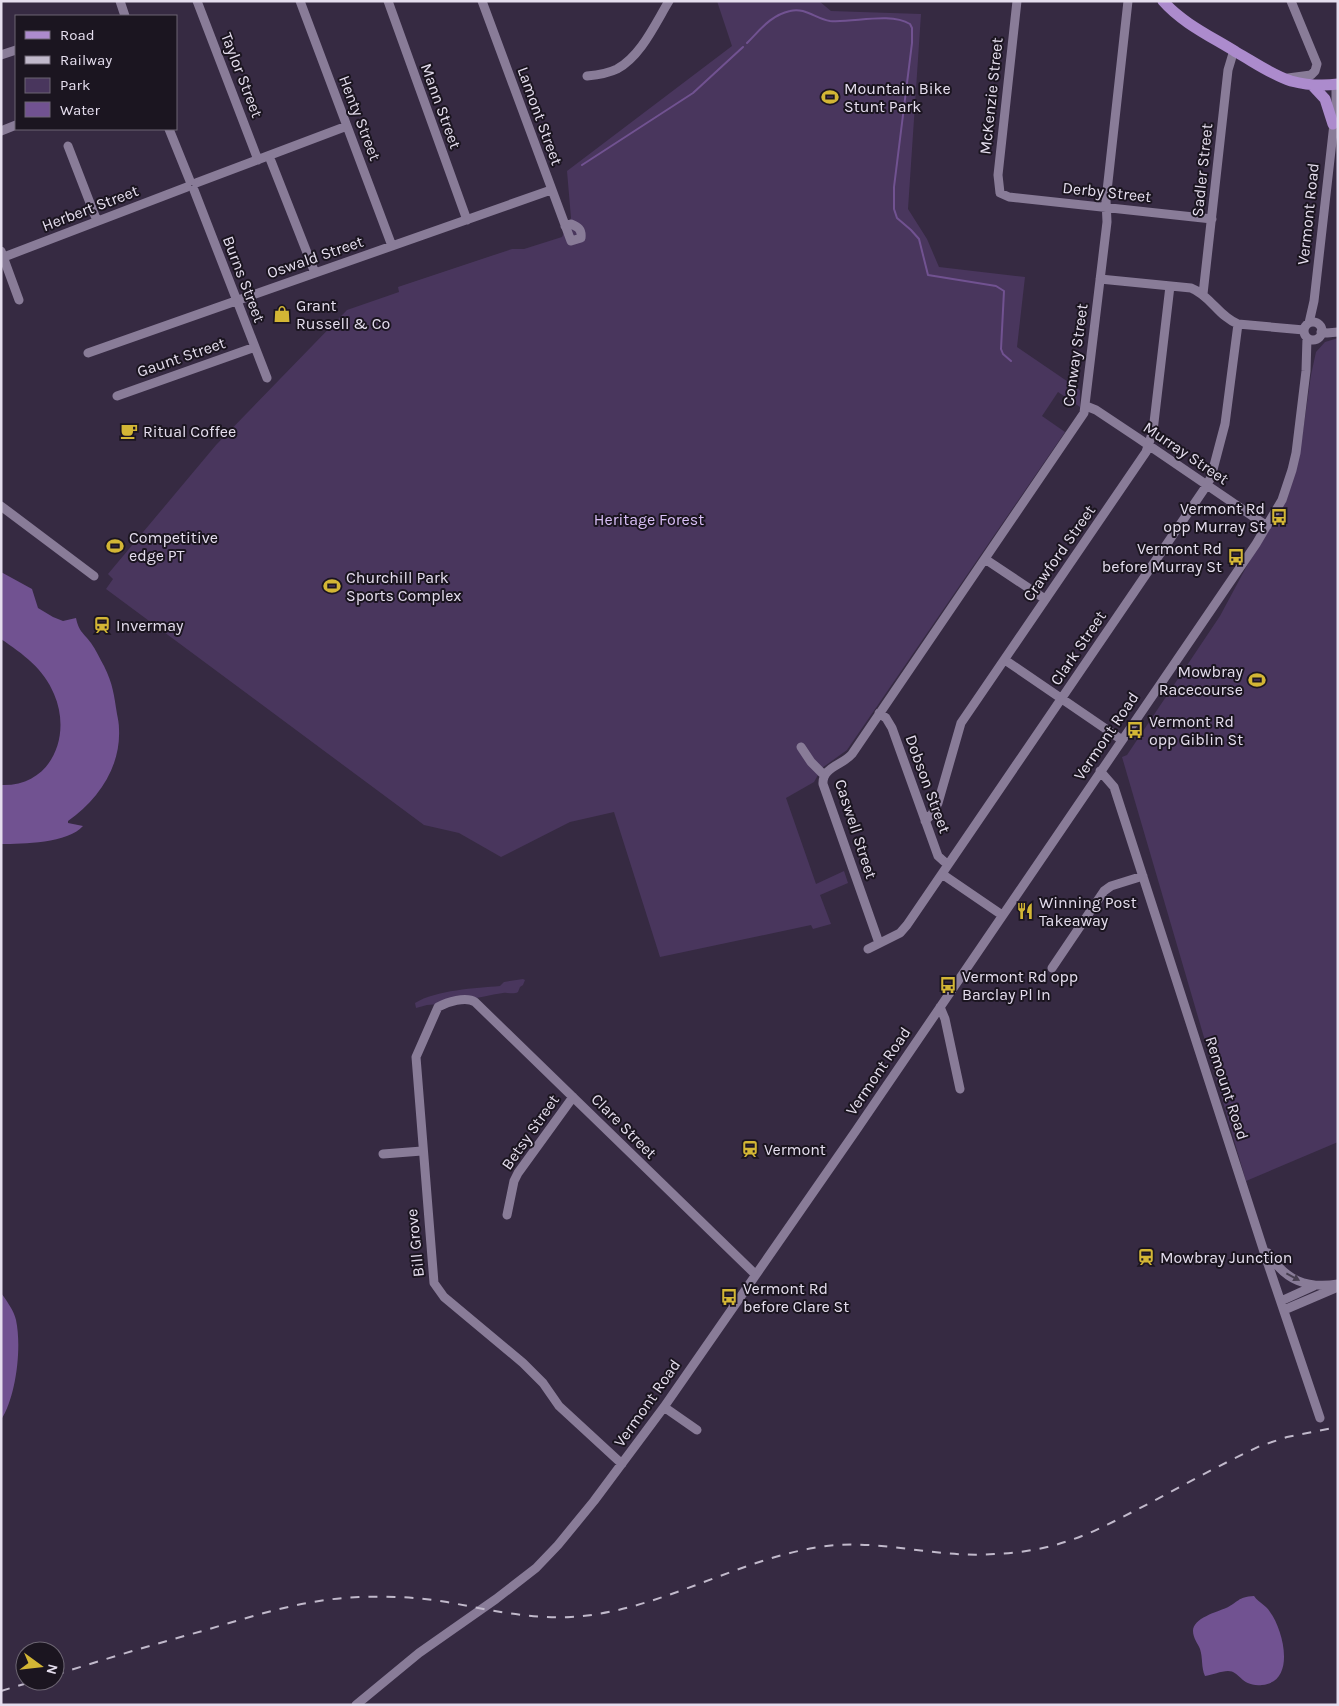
<svg xmlns="http://www.w3.org/2000/svg" width="1339" height="1706" font-family="Karla,sans-serif">
  <rect width="100%" height="100%" fill="#362a42"/>
  <path fill="#49365d" d="M 717,1 L 819,1 L 831,11 L 921,14 L 908,209 L 927,239 L 939,267 L 1025,277 L 1017,347 L 1080,390 L 1080,407 L 1058,392 L 1042,416 L 1065,432 L 847,750 L 822,768 L 814,782 L 786,798 L 816,884 L 844,871 L 848,883 L 820,895 L 831,924 L 813,929 L 811,925 L 660,957 L 614,812 L 570,822 L 501,857 L 459,833 L 424,825 L 106,589 L 113,579 L 108,574 L 216,445 L 347,310 L 399,292 L 398,287 L 512,249 L 524,249 L 562,237 L 571,218 L 567,171 L 732,46 Z
    M 1338,338 L 1338,1142 L 1246,1181 L 1122,757 L 1127,755 L 1220,616 L 1286,493 L 1302,438 L 1311,375 L 1316,352 L 1325,342 Z
    M 523,979 L 525,980 L 523,985 L 520,987 L 518,992 C 513,995 508,992 503,993 C 478,997 453,1004 427,1005 L 416,1008 L 415,1003 C 436,990 476,988 500,986 L 504,982 Z"/>
  <path fill="#715291" d="M 1,572 L 32,589 L 38,608 L 53,617 L 63,621 L 76,618 C 79,632 83,632 91,643 C 96,650 100,659 104,666 C 113,684 114,695 117,714 C 118,719 119,724 119,729 C 121,767 98,800 68,821 L 68,823 L 83,826 C 68,843 23,844 1,844 L 1,785 C 52,787 72,735 54,694 C 44,669 23,654 1,639 Z
    M 1,1293 C 7,1301 14,1311 16,1320 C 22,1348 16,1397 1,1420 Z
    M 1254,1596 C 1259,1603 1266,1605 1270,1612 C 1284,1631 1296,1682 1262,1685 C 1241,1687 1240,1671 1228,1671 C 1221,1671 1212,1675 1205,1676 C 1201,1667 1203,1658 1200,1649 C 1198,1644 1193,1638 1193,1631 C 1193,1618 1217,1612 1226,1608 C 1239,1602 1237,1597 1254,1596 Z"/>
  <g fill="none" stroke-linecap="round" stroke-linejoin="round">
    <path stroke="#715291" stroke-width="2" d="M 747,43 C 760,30 771,15 790,11 C 805,7 816,19 830,21 C 854,23 889,12 910,24 L 912,28 L 912,43 L 894,187 L 894,209 L 897,218 L 911,230 L 919,239 L 928,275 L 996,286 L 1004,291 L 1001,349 L 1003,354 L 1011,361
      M 582,165 L 693,93 L 743,47"/>
    <path stroke="#897c98" stroke-width="9" d="M 120,1 L 125,16
      M 197,1 L 258,160
      M 300,1 L 392,246
      M 388,1 L 467,220
      M 482,1 L 571,241 L 581,238 C 582,229 578,227 571,224 L 565,226
      M 1017,1 L 998,175 L 1000,193 L 1009,197 L 1212,219
      M 1,55 L 16,50
      M 587,76 C 597,75 607,74 617,69 C 641,56 655,24 669,1
      M 1288,78 L 1311,75 L 1315,71 L 1317,64 L 1291,1
      M 169,129 L 190,181
      M 1,131 L 16,125
      M 68,146 L 97,221
      M 269,156 L 315,273
      M 196,183 L 347,126
      M 194,190 L 267,378
      M 1,251 L 19,300
      M 4,257 L 187,187
      M 1100,279 L 1191,288 C 1210,295 1219,317 1238,324 L 1304,330
      M 1203,294 L 1228,70 L 1234,50
      M1304 331a9 9 0 1 1 18 0a9 9 0 1 1-18 0Z
      M 1309,323 L 1314,301 L 1336,106 L 1336,84
      M 1321,332 L 1327,333 L 1338,332
      M 88,353 L 551,190
      M 117,396 L 255,347
      M 1086,406 L 1096,410 L 1138,438 L 1267,526
      M 1,506 L 94,576
      M 985,559 L 1045,599
      M 1005,660 L 1122,740
      M 879,713 L 886,718 L 892,728 L 938,856 L 948,865
      M 801,747 L 811,762 L 824,775
      M 1100,771 L 1114,787 L 1268,1264 L 1320,1418
      M 925,821 L 932,814 L 938,803 L 961,723 L 1146,452 L 1153,431 L 1170,286
      M 942,874 L 1002,915
      M 879,943 L 823,784 C 822,767 843,765 852,754 L 1084,413 L 1107,222 L 1106,200 L 1128,1
      M 868,949 L 900,933 L 907,925 L 1207,485 L 1211,477 L 1225,424 L 1238,324
      M 1052,968 L 1104,891 L 1111,886 L 1143,876
      M 940,1007 L 945,1019 L 960,1089
      M 383,1154 L 422,1151
      M 507,1215 L 514,1181 L 518,1173 L 573,1097
      M 1268,1253 C 1285,1280 1306,1289 1338,1284
      M 1281,1301 L 1314,1286
      M 1284,1310 L 1338,1287
      M 664,1407 L 697,1430
      M 622,1464 L 559,1406 L 543,1383 L 523,1363 L 444,1297 L 434,1283 L 416,1057 L 438,1007 C 447,1002 466,996 475,1002 L 755,1274
      M 356,1705 L 419,1653 L 496,1599 L 536,1568 L 558,1545 L 594,1501 L 664,1407 L 855,1132 L 1256,544 L 1282,500 L 1292,470 L 1296,453 L 1306,371 L 1307,338"/>
    <path stroke="#ac8bcd" stroke-width="11" d="M 1163,1 C 1182,23 1212,37 1236,52 C 1254,62 1272,75 1291,81 C 1306,85 1323,86 1338,84
      M 1312,85 L 1325,99 L 1333,124"/>
    <path stroke="#c1b9cb" stroke-width="2" stroke-dasharray="9 9" stroke-linecap="butt" d="M 55,1675 C 105,1659 155,1644 206,1630 C 256,1615 306,1599 359,1597 C 388,1596 418,1597 447,1602 C 489,1610 529,1619 571,1617 C 656,1612 730,1563 813,1548 C 874,1536 933,1559 994,1554 C 1019,1553 1045,1549 1068,1541 C 1096,1532 1122,1517 1148,1504 C 1185,1484 1222,1464 1260,1446 L 1287,1437 L 1338,1427
      M 1,1691 L 34,1681"/>
  </g>
  <defs><path id="oneway-solid" d="M-6-.8H1V-3.2L6.5 0L1 3.2V.8H-6Z" transform="scale(1.25)"/></defs>
  <use fill="#473e50" href="#oneway-solid" transform="translate(1293 1277) rotate(28)"/>
  <defs>
    <g id="stadium-bare" transform="scale(1.35)"><path d="M0-5a6.5 5 0 1 0 0 10a6.5 5 0 1 0 0-10ZM-3.5-1.8h7v3.6h-7Z" fill="#d3b635" stroke="#1b1520" stroke-width="2.5" paint-order="stroke"/></g>
    <g id="shop-bare" transform="scale(1.35)"><path d="M-5-2.5h2.3a2.7 3.5 0 0 1 5.4 0H5L5.5 6h-11ZM-1.5-2.5h3a1.5 2.3 0 0 0-3 0Z" fill="#d3b635" stroke="#1b1520" stroke-width="2.5" paint-order="stroke"/></g>
    <g id="cafe-bare" transform="scale(1.35)"><path d="M-5.5-4.5H6V0H3Q3 3.5 0 3.5H-2.5Q-5.5 3.5-5.5 0ZM3-3.2v2h1.7v-2ZM-6 4.5H4V6H-6Z" fill="#d3b635" stroke="#1b1520" stroke-width="2.5" paint-order="stroke"/></g>
    <g id="bus-bare" transform="scale(1.35)"><path d="M-5-6H5V4H4V6H2V4H-2V6H-4V4H-5ZM-3.5-4V0h7V-4ZM-3.5 1.2v1.5H-2V1.2ZM2 1.2v1.5H3.5V1.2Z" fill="#d3b635" stroke="#1b1520" stroke-width="2.5" paint-order="stroke"/></g>
    <g id="station-bare" transform="scale(1.35)"><path d="M-3-6H3Q5-6 5-4V2Q5 4 3 4L4.5 6H3L1.5 4h-3L-3 6H-4.5L-3 4Q-5 4-5 2V-4Q-5-6-3-6ZM-3.5-4v3h7v-3ZM-3.5 1v1.5H-2V1ZM2 1v1.5H3.5V1Z" fill="#d3b635" stroke="#1b1520" stroke-width="2.5" paint-order="stroke"/></g>
    <g id="restaurant-bare" transform="scale(1.35)"><path d="M-5-6h1v4h1v-4h1v4h1v-4h1v5L-1.5 .5V6h-2V.5L-5-1ZM5-6V6H3V1.5H1.5Q1.5-4 5-6Z" fill="#d3b635" stroke="#1b1520" stroke-width="2.5" paint-order="stroke"/></g>
  </defs>
  <g fill-rule="evenodd">
    <use href="#stadium-bare" x="830" y="97"/>
    <use href="#shop-bare" x="282" y="314"/>
    <use href="#cafe-bare" x="129" y="431"/>
    <use href="#bus-bare" x="1279" y="517"/>
    <use href="#stadium-bare" x="115" y="546"/>
    <use href="#bus-bare" x="1236" y="557"/>
    <use href="#stadium-bare" x="332" y="586"/>
    <use href="#station-bare" x="102" y="625"/>
    <use href="#stadium-bare" x="1257" y="680"/>
    <use href="#bus-bare" x="1135" y="730"/>
    <use href="#restaurant-bare" x="1025" y="911"/>
    <use href="#bus-bare" x="948" y="985"/>
    <use href="#station-bare" x="750" y="1149"/>
    <use href="#station-bare" x="1146" y="1257"/>
    <use href="#bus-bare" x="729" y="1297"/>
  </g>
  <g text-anchor="middle" dominant-baseline="central" stroke-width="4" stroke-linejoin="round" paint-order="stroke">
    <g font-size="16" fill="#e5deee" stroke="#1b1520">
      <text transform="translate(242 75) rotate(69)">Taylor Street</text>
      <text transform="translate(991 96) rotate(-84)">McKenzie Street</text>
      <text transform="translate(441 106) rotate(70)">Mann Street</text>
      <text transform="translate(540 116) rotate(70)">Lamont Street</text>
      <text transform="translate(360 118) rotate(69)">Henty Street</text>
      <text transform="translate(1202 170) rotate(-84)">Sadler Street</text>
      <text transform="translate(1107 192) rotate(6)">Derby Street</text>
      <text transform="translate(90 208) rotate(-21)">Herbert Street</text>
      <text transform="translate(1308 214) rotate(-84)">Vermont Road</text>
      <text transform="translate(315 257) rotate(-19)">Oswald Street</text>
      <text transform="translate(244 279) rotate(69)">Burns Street</text>
      <text transform="translate(1075 355) rotate(-82)">Conway Street</text>
      <text transform="translate(181 357) rotate(-19)">Gaunt Street</text>
      <text transform="translate(1186 453) rotate(34)">Murray Street</text>
      <text transform="translate(1059 553) rotate(-55)">Crawford Street</text>
      <text transform="translate(1078 648) rotate(-56)">Clark Street</text>
      <text transform="translate(1106 736) rotate(-56)">Vermont Road</text>
      <text transform="translate(928 784) rotate(70)">Dobson Street</text>
      <text transform="translate(856 829) rotate(72)">Caswell Street</text>
      <text transform="translate(878 1071) rotate(-56)">Vermont Road</text>
      <text transform="translate(1227 1088) rotate(72)">Remount Road</text>
      <text transform="translate(624 1126) rotate(45)">Clare Street</text>
      <text transform="translate(530 1132) rotate(-55)">Betsy Street</text>
      <text transform="translate(415 1243) rotate(-96)">Bill Grove</text>
      <text transform="translate(647 1403) rotate(-55)">Vermont Road</text>
    </g>
    <g font-size="16" fill="#e5deee" stroke="#1b1520" text-anchor="start">
      <text x="844" y="88">Mountain Bike<tspan x="844" dy="18">Stunt Park</tspan></text>
      <text x="296" y="305">Grant<tspan x="296" dy="18">Russell &amp; Co</tspan></text>
      <text x="143" y="431">Ritual Coffee</text>
      <text x="1265" y="508" text-anchor="end">Vermont Rd<tspan x="1265" dy="18">opp Murray St</tspan></text>
      <text x="129" y="537">Competitive<tspan x="129" dy="18">edge PT</tspan></text>
      <text x="1222" y="548" text-anchor="end">Vermont Rd<tspan x="1222" dy="18">before Murray St</tspan></text>
      <text x="346" y="577">Churchill Park<tspan x="346" dy="18">Sports Complex</tspan></text>
      <text x="116" y="625">Invermay</text>
      <text x="1243" y="671" text-anchor="end">Mowbray<tspan x="1243" dy="18">Racecourse</tspan></text>
      <text x="1149" y="721">Vermont Rd<tspan x="1149" dy="18">opp Giblin St</tspan></text>
      <text x="1039" y="902">Winning Post<tspan x="1039" dy="18">Takeaway</tspan></text>
      <text x="962" y="976">Vermont Rd opp<tspan x="962" dy="18">Barclay Pl In</tspan></text>
      <text x="764" y="1149">Vermont</text>
      <text x="1160" y="1257">Mowbray Junction</text>
      <text x="743" y="1288">Vermont Rd<tspan x="743" dy="18">before Clare St</tspan></text>
    </g>
    <g font-size="16" fill="#d9bff6" stroke="#1b1520">
      <text x="649" y="519">Heritage Forest</text>
    </g>
  </g>
  <rect width="1339" height="1706" fill="none" stroke="#e5deee" stroke-width="5"/>
  <rect x="15" y="15" width="162" height="115" fill="#1b1520" stroke="#6c6572"/>
  <rect x="25" y="31" width="25" height="8" fill="#ac8bcd" stroke="#6c6572"/>
  <text x="60" y="40" font-size="15" fill="#e5deee">Road</text>
  <rect x="25" y="56" width="25" height="8" fill="#c1b9cb" stroke="#6c6572"/>
  <text x="60" y="65" font-size="15" fill="#e5deee">Railway</text>
  <rect x="25" y="78" width="25" height="15" fill="#49365d" stroke="#6c6572"/>
  <text x="60" y="90" font-size="15" fill="#e5deee">Park</text>
  <rect x="25" y="102" width="25" height="15" fill="#715291" stroke="#6c6572"/>
  <text x="60" y="115" font-size="15" fill="#e5deee">Water</text>
  <g transform="translate(40 1666) rotate(105)"><circle r="24" fill="#1b1520" stroke="#6c6572"/>
  <path d="M0-4L9 19L0 12L-9 19Z" fill="#d3b635"/>
  <text y="-8" font-size="14" font-weight="bold" text-anchor="middle" fill="#e5deee">N</text>
  </g>
</svg>
